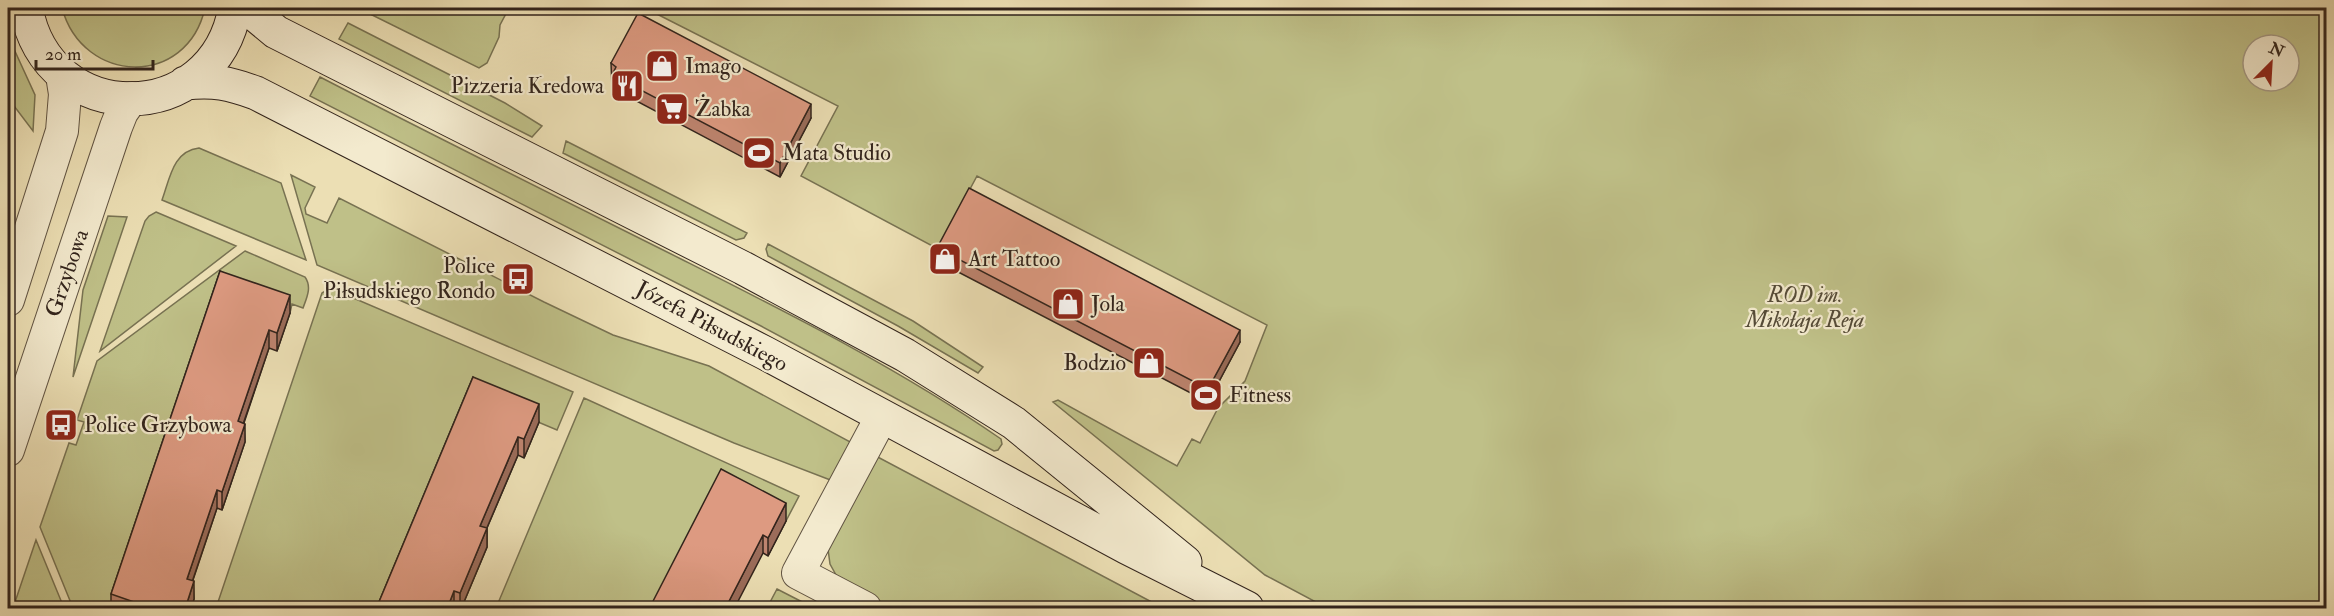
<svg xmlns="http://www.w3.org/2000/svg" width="2334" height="616" font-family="'IM FELL Double Pica',serif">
  <rect width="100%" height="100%" fill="#ecdfb4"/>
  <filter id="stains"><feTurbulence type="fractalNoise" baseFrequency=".00333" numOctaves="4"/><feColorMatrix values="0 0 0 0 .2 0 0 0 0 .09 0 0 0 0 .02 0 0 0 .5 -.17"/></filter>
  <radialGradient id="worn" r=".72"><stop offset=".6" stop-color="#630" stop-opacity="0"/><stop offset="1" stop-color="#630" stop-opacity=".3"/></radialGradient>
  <path fill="#bfc088" stroke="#787252" stroke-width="1.5" fill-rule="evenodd" d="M 62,8 L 205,8 C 187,88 83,85 62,8 Z
    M 358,8 L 509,8 L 500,25 L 499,37 L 487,63 L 479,68 Z
    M 645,8 L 2326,8 L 2326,608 L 1327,608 L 1265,575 L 1053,402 L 1058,400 L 1177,466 L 1192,439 L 1200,443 L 1218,408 L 1245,381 L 1267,325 L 977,176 L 938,249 L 801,176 L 838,106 ZM 2253,45 L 2289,45 L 2289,81 L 2253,81 Z
    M 348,23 L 505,103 L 542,126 L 532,137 L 339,39 Z
    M 8,36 L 35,95 L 33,131 L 8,98 Z
    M 320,77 C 440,139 561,199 681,259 C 790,314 900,369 1001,439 L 1002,444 L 998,450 L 994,451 L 761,326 L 310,96 Z
    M 566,141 L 747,233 L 744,238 L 736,240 L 563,153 Z
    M 199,148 L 281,183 L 306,260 L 162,200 C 170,178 173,151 199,148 Z
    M 291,175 L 315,187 L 305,208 L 306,214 L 327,223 L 339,198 L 544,302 L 613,335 L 709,366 L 854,444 L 833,481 L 734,443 L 317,265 Z
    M 156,212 L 236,246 L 100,351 L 145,221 L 149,216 Z
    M 108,216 L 127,217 L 73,377 L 83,290 Z
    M 768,244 L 913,321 L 983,367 L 978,373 L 898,326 L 768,256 L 766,249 Z
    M 245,251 L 305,277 C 312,287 307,297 303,308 L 292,304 L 290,313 L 221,290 L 113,608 L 73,608 L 40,527 L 69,443 L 76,445 L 84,422 L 77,420 L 97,361 Z
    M 330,288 L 573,392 L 557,430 L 474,395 L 384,608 L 216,608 L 322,293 Z
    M 584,398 L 799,496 L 786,521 L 658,608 L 496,608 Z
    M 872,454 L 1163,608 L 888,608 L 841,584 L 830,564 L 828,549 Z
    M 36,540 L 64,608 L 13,608 Z
    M 777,589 L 814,608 L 767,608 Z"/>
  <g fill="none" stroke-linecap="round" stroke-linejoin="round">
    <g stroke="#605342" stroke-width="34">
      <path id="street" d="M 8,300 L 62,131 L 65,94 L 62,75
        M 8,450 L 116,127 L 122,112 L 132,98
        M 865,608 L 798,573 L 882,416"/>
    </g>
    <g stroke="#32241c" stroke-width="35">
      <path id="secondary" d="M 26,8 C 48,130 214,128 235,8
        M 247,8 L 276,32 L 743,268 L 905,355 L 1014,423 L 1185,562
        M 185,83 C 214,80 229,83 256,93 L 765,353 L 1126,547 L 1247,608"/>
    </g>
    <use href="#street" stroke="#f3eace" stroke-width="32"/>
    <use href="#secondary" stroke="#f3eace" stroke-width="33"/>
  </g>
  <path fill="#be846f" stroke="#32241c" stroke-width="1.5" d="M 611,63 L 811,118 L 780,177 L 612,88 Z
    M 937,248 L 1240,342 L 1208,402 L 937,261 Z
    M 220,271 L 290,313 L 277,351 L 269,348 L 244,423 L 245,442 L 222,510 L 217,508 L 193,580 L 194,599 L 191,609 L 111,609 L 111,594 Z
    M 473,377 L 539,422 L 524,458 L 518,455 L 487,528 L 487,547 L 461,609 L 376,609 Z
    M 721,469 L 786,521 L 768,556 L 763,553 Z"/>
  <path fill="#9b6c5a" stroke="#32241c" stroke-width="1.5" d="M 811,104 L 811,118 L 780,177 L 780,163 Z
    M 290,295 L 290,313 L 277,351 L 277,333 Z
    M 269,330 L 269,348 L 238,439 L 238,421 Z
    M 1240,330 L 1240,342 L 1208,402 L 1208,389 Z
    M 539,404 L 539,422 L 524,458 L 524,439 Z
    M 245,424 L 245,442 L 222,510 L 222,492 Z
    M 518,437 L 518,455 L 480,544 L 480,526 Z
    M 217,490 L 217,508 L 187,597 L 187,579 Z
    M 786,503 L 786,521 L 768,556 L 768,538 Z
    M 487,528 L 487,547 L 461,609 L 460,609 L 460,593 Z
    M 763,535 L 763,553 L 734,609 L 725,609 Z
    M 194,581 L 194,599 L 191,609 L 185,609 Z
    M 454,591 L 454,609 L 447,609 Z"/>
  <path fill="#dd9a81" stroke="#32241c" stroke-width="1.5" d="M 638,13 L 811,104 L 780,163 L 612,75 L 616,67 L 611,63 Z
    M 969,188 L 1240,330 L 1208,389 L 937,248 Z
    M 220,271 L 290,295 L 277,333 L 269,330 L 238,421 L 245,424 L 222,492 L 217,490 L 187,579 L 194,581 L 185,609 L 154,609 L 111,594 Z
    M 473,377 L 539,404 L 524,439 L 518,437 L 480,526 L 487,528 L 460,593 L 454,591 L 447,609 L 376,609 Z
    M 721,469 L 786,503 L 768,538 L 763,535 L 725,609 L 649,609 Z
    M 828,602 L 841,609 L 825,609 Z"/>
  <defs>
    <g id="shop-square" transform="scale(1.725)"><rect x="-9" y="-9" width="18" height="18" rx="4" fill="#8f2418" stroke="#f3eace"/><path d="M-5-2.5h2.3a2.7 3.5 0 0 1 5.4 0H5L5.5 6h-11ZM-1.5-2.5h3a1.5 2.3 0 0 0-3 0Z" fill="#fff"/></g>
    <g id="restaurant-square" transform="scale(1.725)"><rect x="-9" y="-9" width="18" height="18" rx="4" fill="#8f2418" stroke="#f3eace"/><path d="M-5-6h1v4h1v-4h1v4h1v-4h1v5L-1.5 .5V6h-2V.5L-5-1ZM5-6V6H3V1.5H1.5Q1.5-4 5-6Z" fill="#fff"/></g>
    <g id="supermarket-square" transform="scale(1.725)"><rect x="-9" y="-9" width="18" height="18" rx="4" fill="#8f2418" stroke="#f3eace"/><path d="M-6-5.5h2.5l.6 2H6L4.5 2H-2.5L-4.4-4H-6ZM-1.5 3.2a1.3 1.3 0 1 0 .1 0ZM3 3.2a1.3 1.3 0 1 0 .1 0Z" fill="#fff"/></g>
    <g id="stadium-square" transform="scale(1.725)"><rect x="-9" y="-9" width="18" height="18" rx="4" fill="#8f2418" stroke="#f3eace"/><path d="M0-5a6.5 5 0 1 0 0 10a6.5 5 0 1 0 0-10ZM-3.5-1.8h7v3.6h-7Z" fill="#fff"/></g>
    <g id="bus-square" transform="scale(1.725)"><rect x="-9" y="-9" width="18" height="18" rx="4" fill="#8f2418" stroke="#f3eace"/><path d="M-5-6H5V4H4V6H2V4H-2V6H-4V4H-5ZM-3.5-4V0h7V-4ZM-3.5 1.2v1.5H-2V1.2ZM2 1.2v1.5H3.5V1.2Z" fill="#fff"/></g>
  </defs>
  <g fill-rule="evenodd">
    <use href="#shop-square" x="662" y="66"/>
    <use href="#restaurant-square" x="627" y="86"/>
    <use href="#supermarket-square" x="672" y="109"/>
    <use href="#stadium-square" x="759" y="153"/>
    <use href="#shop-square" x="945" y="259"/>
    <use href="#bus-square" x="518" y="279"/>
    <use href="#shop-square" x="1068" y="304"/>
    <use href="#shop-square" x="1149" y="363"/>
    <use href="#stadium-square" x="1206" y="395"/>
    <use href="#bus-square" x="61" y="425"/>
  </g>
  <g text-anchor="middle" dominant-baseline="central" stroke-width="4.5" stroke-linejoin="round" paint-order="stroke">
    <g font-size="22" fill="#32241c" stroke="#f3eace" text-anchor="start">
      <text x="685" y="66">Imago</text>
      <text x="604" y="86" text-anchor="end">Pizzeria Kredowa</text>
      <text x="695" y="109">Żabka</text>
      <text x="782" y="153">Mata Studio</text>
      <text x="968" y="259">Art Tattoo</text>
      <text x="495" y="266" text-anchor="end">Police<tspan x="495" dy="25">Piłsudskiego Rondo</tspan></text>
      <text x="1091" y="304">Jola</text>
      <text x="1126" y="363" text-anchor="end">Bodzio</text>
      <text x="1229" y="395">Fitness</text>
      <text x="84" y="425">Police Grzybowa</text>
    </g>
    <g font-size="22" fill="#32241c" stroke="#f3eace">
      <text transform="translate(67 273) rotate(-71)">Grzybowa</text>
      <text transform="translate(712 326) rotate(28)">Józefa Piłsudskiego</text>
    </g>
    <g font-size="22" font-style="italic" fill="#554b37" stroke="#f3eace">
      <text x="1805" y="295">ROD im.<tspan x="1805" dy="25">Mikołaja Reja</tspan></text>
    </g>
  </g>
  <rect width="2334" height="616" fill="none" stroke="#ecdfb4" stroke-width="30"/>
  <rect x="9" y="9" width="2316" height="598" fill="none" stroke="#32241c" stroke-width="3"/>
  <rect x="15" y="15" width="2304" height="586" fill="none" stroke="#32241c" stroke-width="1.5"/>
  <g transform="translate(2271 63) rotate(24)"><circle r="28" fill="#f3eace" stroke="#a69b87" stroke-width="1.5"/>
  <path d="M0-4.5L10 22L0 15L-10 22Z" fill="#8f2418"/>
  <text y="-9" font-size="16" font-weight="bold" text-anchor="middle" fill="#32241c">N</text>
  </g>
  <path d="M36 60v9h117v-9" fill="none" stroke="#32241c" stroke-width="3"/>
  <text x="45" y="60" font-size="18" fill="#32241c" stroke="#f3eace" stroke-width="4.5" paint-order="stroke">20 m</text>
  <rect width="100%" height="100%" filter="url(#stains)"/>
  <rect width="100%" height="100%" fill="url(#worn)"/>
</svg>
